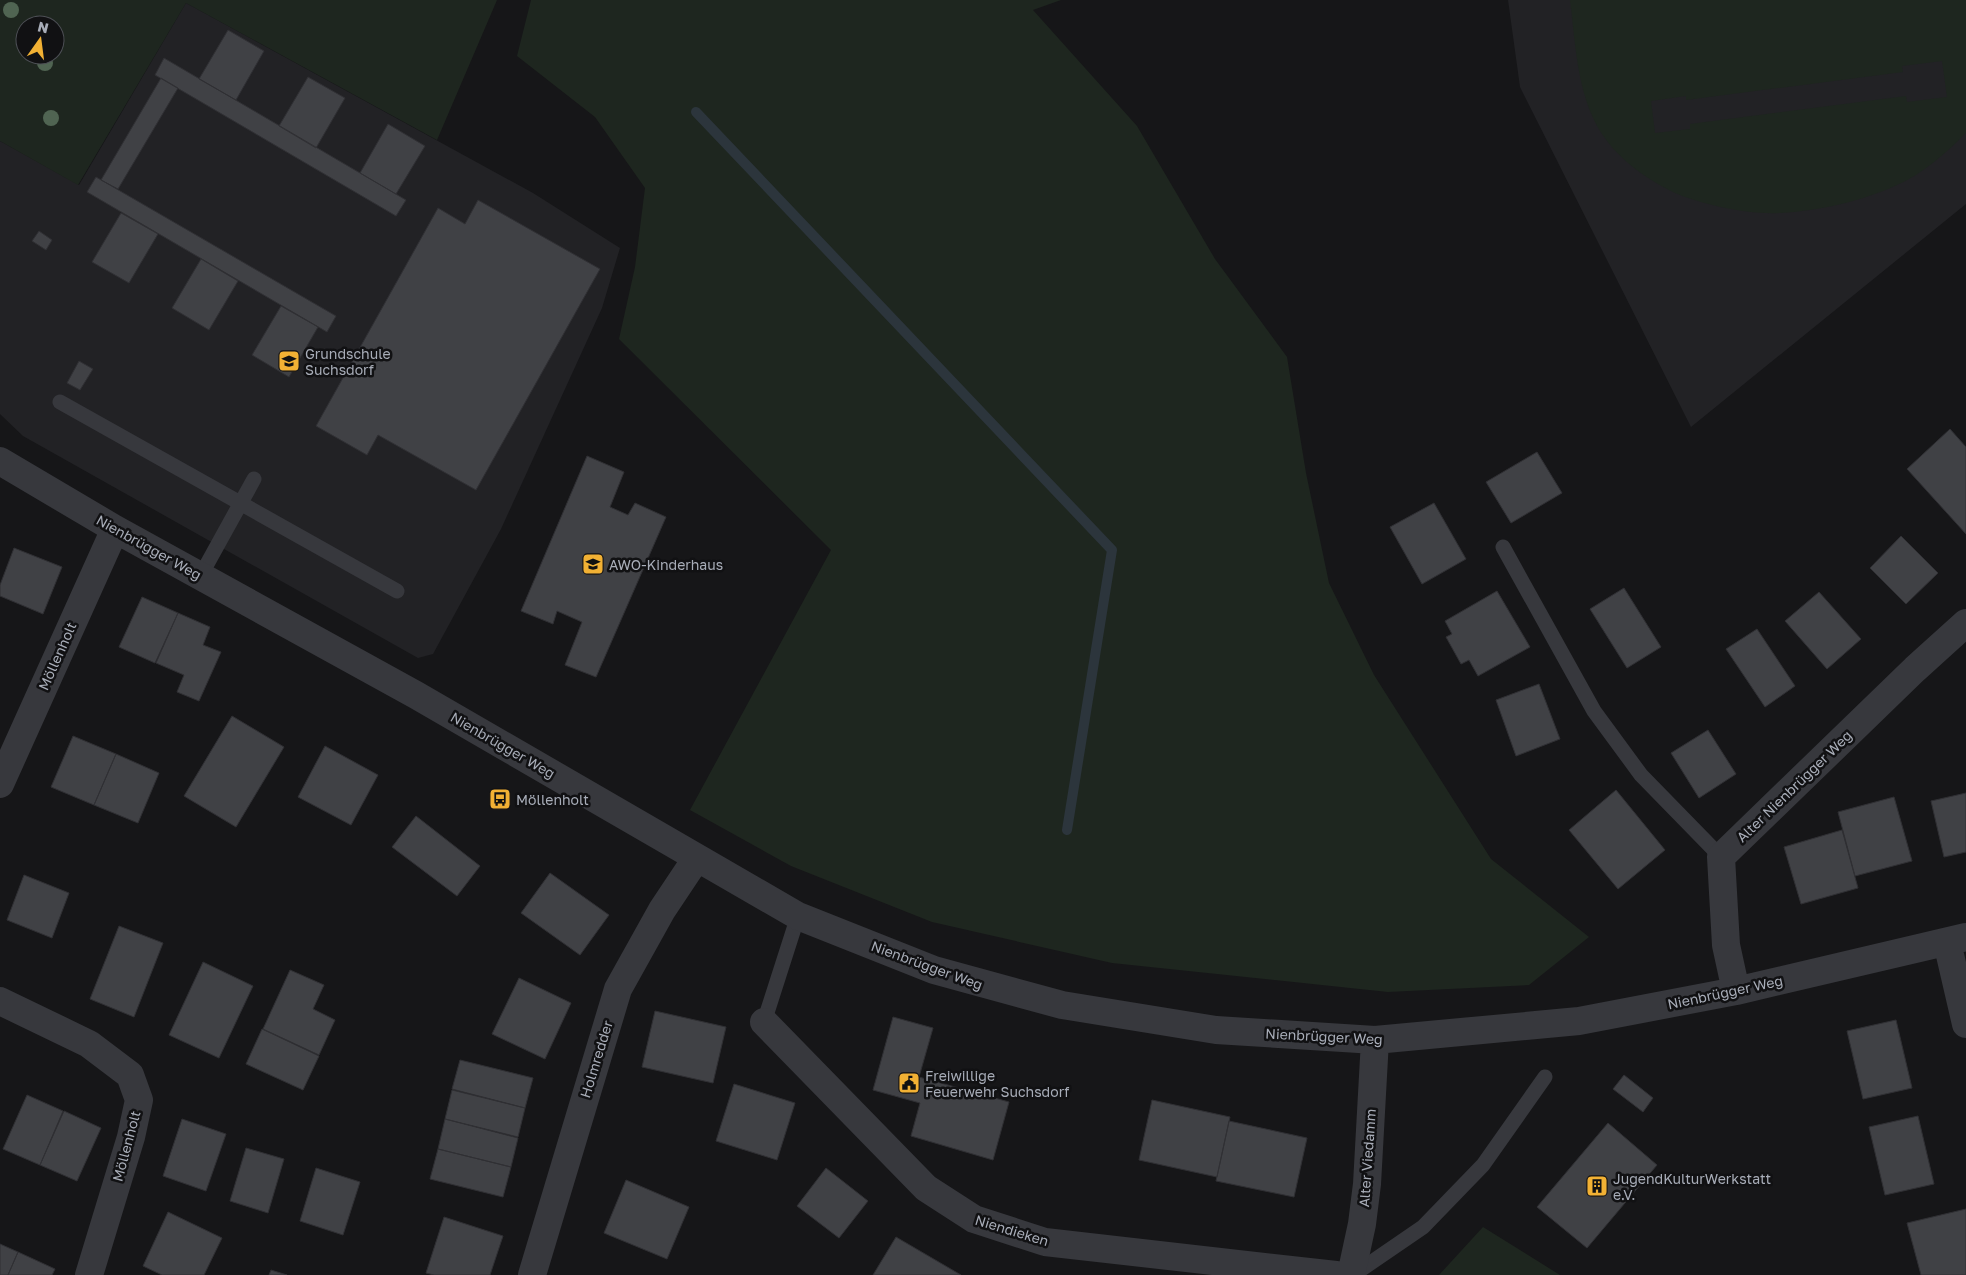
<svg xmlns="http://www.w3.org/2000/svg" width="1966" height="1275" font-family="'Golos Text',sans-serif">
  <rect width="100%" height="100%" fill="#161618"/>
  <path fill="#222225" d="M 1508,0 L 1966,0 L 1966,204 L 1691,427 L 1520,87 Z
    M 186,3 L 533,193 L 620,248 L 602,308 L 501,529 L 433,654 L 418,658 L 23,436 L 0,414 L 0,141 L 79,185 Z"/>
  <path fill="#1e261f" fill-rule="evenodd" d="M 0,0 L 497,0 L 437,140 L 186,3 L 78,185 L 0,141 ZM 25,25 L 55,25 L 55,55 L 25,55 Z
    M 531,0 L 1061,0 L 1033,10 L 1137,126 L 1215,259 L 1287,357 L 1306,473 L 1329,583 L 1374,675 L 1491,859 L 1589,937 L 1529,985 L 1388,992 L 1112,963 L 932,922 L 791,866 L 690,810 L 831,550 L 619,339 L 635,267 L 645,188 L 595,117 L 517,56 Z
    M 1570,0 L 1966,0 L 1966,133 C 1946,153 1924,173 1897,185 C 1863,201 1818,211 1780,213 C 1750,215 1696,204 1669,190 C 1647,179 1622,161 1607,141 C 1577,102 1576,47 1570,0 ZM 1942,61 L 1947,97 L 1907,102 L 1906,96 L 1690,124 L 1690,129 L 1655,133 L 1651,101 L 1686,96 L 1686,100 L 1903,72 L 1902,66 Z
    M 1483,1227 L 1560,1275 L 1439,1275 Z"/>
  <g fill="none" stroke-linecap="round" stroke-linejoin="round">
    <path stroke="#2c353c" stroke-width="10" d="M 696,112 L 1112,550 L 1067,830"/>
  </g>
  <path fill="#404145" stroke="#303034" d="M 228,30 L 264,51 L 236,100 L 199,79 Z
    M 164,58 L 406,200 L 396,216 L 155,75 Z
    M 308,77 L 345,98 L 316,148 L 279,126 Z
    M 161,78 L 178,88 L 118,189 L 101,180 Z
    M 388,124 L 425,146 L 396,194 L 360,173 Z
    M 96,177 L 336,316 L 327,332 L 87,192 Z
    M 478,200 L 600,269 L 476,490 L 378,435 L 367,455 L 316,426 L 438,208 L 465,224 Z
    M 121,213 L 158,234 L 129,283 L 92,262 Z
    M 39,231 L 52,240 L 46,250 L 32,241 Z
    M 201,259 L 238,281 L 209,330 L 172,308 Z
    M 281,306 L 318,327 L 289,377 L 252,355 Z
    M 79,361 L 93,369 L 80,390 L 67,383 Z
    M 1950,429 L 1966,447 L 1966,534 L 1907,469 Z
    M 1537,452 L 1562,493 L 1511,523 L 1486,482 Z
    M 587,456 L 624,472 L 610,507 L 628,515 L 635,503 L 666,517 L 596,677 L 565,665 L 582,622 L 557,611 L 553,624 L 521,611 Z
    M 1434,503 L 1466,559 L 1422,584 L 1390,527 Z
    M 1901,536 L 1938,573 L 1906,604 L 1870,568 Z
    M 14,548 L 62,567 L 43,614 L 0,596 L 0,585 Z
    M 1624,588 L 1661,647 L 1627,668 L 1590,609 Z
    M 1497,591 L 1530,647 L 1478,676 L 1469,660 L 1461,664 L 1446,637 L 1452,634 L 1445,621 Z
    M 1819,592 L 1861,639 L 1827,669 L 1785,621 Z
    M 142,597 L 178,613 L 155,663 L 119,647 Z
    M 178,613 L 210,627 L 203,645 L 221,652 L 199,701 L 177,692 L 184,675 L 156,663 Z
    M 1757,629 L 1795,686 L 1765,707 L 1726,649 Z
    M 1539,684 L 1560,739 L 1516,756 L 1496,700 Z
    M 232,716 L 284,747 L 236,827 L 184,796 Z
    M 1708,730 L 1736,774 L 1699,798 L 1671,753 Z
    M 73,736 L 116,754 L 94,805 L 51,787 Z
    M 325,746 L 378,775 L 351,825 L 298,797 Z
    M 116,754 L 159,773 L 138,823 L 94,805 Z
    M 1616,790 L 1665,850 L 1618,889 L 1569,830 Z
    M 1966,793 L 1966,852 L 1944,857 L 1931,801 Z
    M 1894,797 L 1912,861 L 1855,876 L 1838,812 Z
    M 416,816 L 480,866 L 457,896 L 392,847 Z
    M 1842,830 L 1858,888 L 1801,904 L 1784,847 Z
    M 550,873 L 609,915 L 580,955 L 521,913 Z
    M 24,875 L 69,893 L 52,938 L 7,920 Z
    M 119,926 L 163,943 L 134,1017 L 90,999 Z
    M 203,962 L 253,986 L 219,1058 L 169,1035 Z
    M 290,970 L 324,985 L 313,1009 L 335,1020 L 319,1055 L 263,1029 Z
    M 519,978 L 571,1003 L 545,1059 L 492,1034 Z
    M 655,1011 L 726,1027 L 713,1083 L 642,1067 Z
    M 893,1017 L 933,1028 L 919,1077 L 1009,1102 L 993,1160 L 911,1136 L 920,1103 L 873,1090 Z
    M 1896,1020 L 1912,1088 L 1863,1099 L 1847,1031 Z
    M 262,1029 L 319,1056 L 303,1090 L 246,1064 Z
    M 460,1060 L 533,1078 L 525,1108 L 452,1089 Z
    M 1624,1075 L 1653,1098 L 1643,1112 L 1613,1089 Z
    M 734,1084 L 795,1103 L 777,1160 L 716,1141 Z
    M 452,1090 L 525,1108 L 518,1137 L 445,1119 Z
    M 27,1095 L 63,1111 L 40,1165 L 3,1149 Z
    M 1152,1100 L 1230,1117 L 1217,1177 L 1139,1160 Z
    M 64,1111 L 101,1128 L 77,1181 L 40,1165 Z
    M 1918,1116 L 1934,1184 L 1885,1195 L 1869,1127 Z
    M 182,1119 L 226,1134 L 206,1191 L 163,1176 Z
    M 445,1119 L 518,1138 L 511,1167 L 438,1149 Z
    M 1229,1121 L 1307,1138 L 1294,1197 L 1216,1181 Z
    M 1608,1123 L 1657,1165 L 1587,1248 L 1537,1207 Z
    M 246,1148 L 284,1159 L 268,1213 L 230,1201 Z
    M 438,1149 L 511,1167 L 503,1197 L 430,1179 Z
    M 316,1168 L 360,1182 L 343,1235 L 300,1221 Z
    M 826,1168 L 868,1201 L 839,1238 L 797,1206 Z
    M 626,1180 L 689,1207 L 667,1259 L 604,1233 Z
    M 1966,1209 L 1966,1275 L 1921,1275 L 1907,1223 Z
    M 168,1212 L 222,1238 L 204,1275 L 162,1275 L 143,1266 Z
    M 444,1217 L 503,1236 L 490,1275 L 434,1275 L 426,1273 Z
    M 896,1237 L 961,1275 L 873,1275 Z
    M 0,1244 L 18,1252 L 8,1275 L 0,1275 Z
    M 18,1252 L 55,1269 L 52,1275 L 8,1275 Z
    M 271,1270 L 287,1275 L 269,1275 Z"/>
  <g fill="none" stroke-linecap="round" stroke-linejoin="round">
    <path stroke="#37383d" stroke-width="15" d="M 60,402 L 397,591
      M 1503,547 L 1594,711 L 1641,775 L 1721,857
      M 201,575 L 254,479
      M 764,1022 L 798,916
      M 1353,1275 L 1423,1227 L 1483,1165 L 1545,1077"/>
    <path stroke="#37383d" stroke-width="28" d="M 0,461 L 115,529 L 416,695 L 798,916 L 934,970 L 1062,1005 L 1216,1030 L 1375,1040 L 1579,1021 L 1736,991 L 1966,937
      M 0,784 L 115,529
      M 1947,942 L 1966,1024
      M 1736,991 L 1726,945 L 1721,857 L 1915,669 L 1966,623
      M 0,1001 L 89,1044 L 130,1075 L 139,1100 L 131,1137 L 89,1275
      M 764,1022 L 926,1188 L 974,1219 L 1045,1242 L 1336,1275
      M 532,1275 L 618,989 L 662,910 L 696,859
      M 1351,1275 L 1362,1224 L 1367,1184 L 1375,1040"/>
  </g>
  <g fill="#506452">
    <circle cx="11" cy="10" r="8"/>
    <circle cx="45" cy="63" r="8"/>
    <circle cx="51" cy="118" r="8"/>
  </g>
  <defs>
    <g id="school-square" transform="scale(1.125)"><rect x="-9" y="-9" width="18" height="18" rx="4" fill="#f2b134" stroke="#111113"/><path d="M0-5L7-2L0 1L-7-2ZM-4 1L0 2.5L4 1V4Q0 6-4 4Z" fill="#111"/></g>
    <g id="bus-square" transform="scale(1.125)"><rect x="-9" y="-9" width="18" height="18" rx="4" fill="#f2b134" stroke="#111113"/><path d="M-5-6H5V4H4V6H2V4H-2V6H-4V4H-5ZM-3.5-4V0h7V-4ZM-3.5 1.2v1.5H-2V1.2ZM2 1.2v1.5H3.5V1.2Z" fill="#111"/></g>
    <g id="civic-square" transform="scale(1.125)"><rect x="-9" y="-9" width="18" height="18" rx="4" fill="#f2b134" stroke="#111113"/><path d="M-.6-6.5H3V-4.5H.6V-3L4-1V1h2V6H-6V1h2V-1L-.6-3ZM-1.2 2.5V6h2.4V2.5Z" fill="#111"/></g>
    <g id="building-square" transform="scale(1.125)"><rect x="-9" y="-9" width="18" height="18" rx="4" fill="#f2b134" stroke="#111113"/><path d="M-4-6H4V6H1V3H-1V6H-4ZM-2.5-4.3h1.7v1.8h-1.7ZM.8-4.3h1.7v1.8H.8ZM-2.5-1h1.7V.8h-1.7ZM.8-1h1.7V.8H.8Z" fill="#111"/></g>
  </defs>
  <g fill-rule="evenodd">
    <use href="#school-square" x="289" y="361"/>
    <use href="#school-square" x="593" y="564"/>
    <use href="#bus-square" x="500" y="799"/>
    <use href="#civic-square" x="909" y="1083"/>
    <use href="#building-square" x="1597" y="1186"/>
  </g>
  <g text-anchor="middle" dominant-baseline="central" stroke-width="5" stroke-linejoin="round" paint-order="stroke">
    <g font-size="14" fill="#a8adb8" stroke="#111113" text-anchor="start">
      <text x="305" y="353">Grundschule<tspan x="305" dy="16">Suchsdorf</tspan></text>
      <text x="609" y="564">AWO-Kinderhaus</text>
      <text x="516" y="799">Möllenholt</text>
      <text x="925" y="1075">Freiwillige<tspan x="925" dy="16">Feuerwehr Suchsdorf</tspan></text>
      <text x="1613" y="1178">JugendKulturWerkstatt<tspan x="1613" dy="16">e.V.</tspan></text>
    </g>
    <g font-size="14" fill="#a8adb8" stroke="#111113">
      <text transform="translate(149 547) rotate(29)">Nienbrügger Weg</text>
      <text transform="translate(57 656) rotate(-66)">Möllenholt</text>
      <text transform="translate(503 745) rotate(30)">Nienbrügger Weg</text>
      <text transform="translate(1794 786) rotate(-44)">Alter Nienbrügger Weg</text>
      <text transform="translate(927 965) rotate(20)">Nienbrügger Weg</text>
      <text transform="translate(1725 992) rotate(-12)">Nienbrügger Weg</text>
      <text transform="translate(1324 1036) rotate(3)">Nienbrügger Weg</text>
      <text transform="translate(596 1059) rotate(-73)">Holmredder</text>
      <text transform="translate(126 1146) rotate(-75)">Möllenholt</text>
      <text transform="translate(1367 1158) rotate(-86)">Alter Viedamm</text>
      <text transform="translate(1012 1230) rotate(17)">Niendieken</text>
    </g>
  </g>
  <g transform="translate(40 40) rotate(14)"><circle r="24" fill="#111113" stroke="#4d4f55"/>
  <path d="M0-4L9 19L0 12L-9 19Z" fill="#f2b134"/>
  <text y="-8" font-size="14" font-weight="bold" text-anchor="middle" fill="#a8adb8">N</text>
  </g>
</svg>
